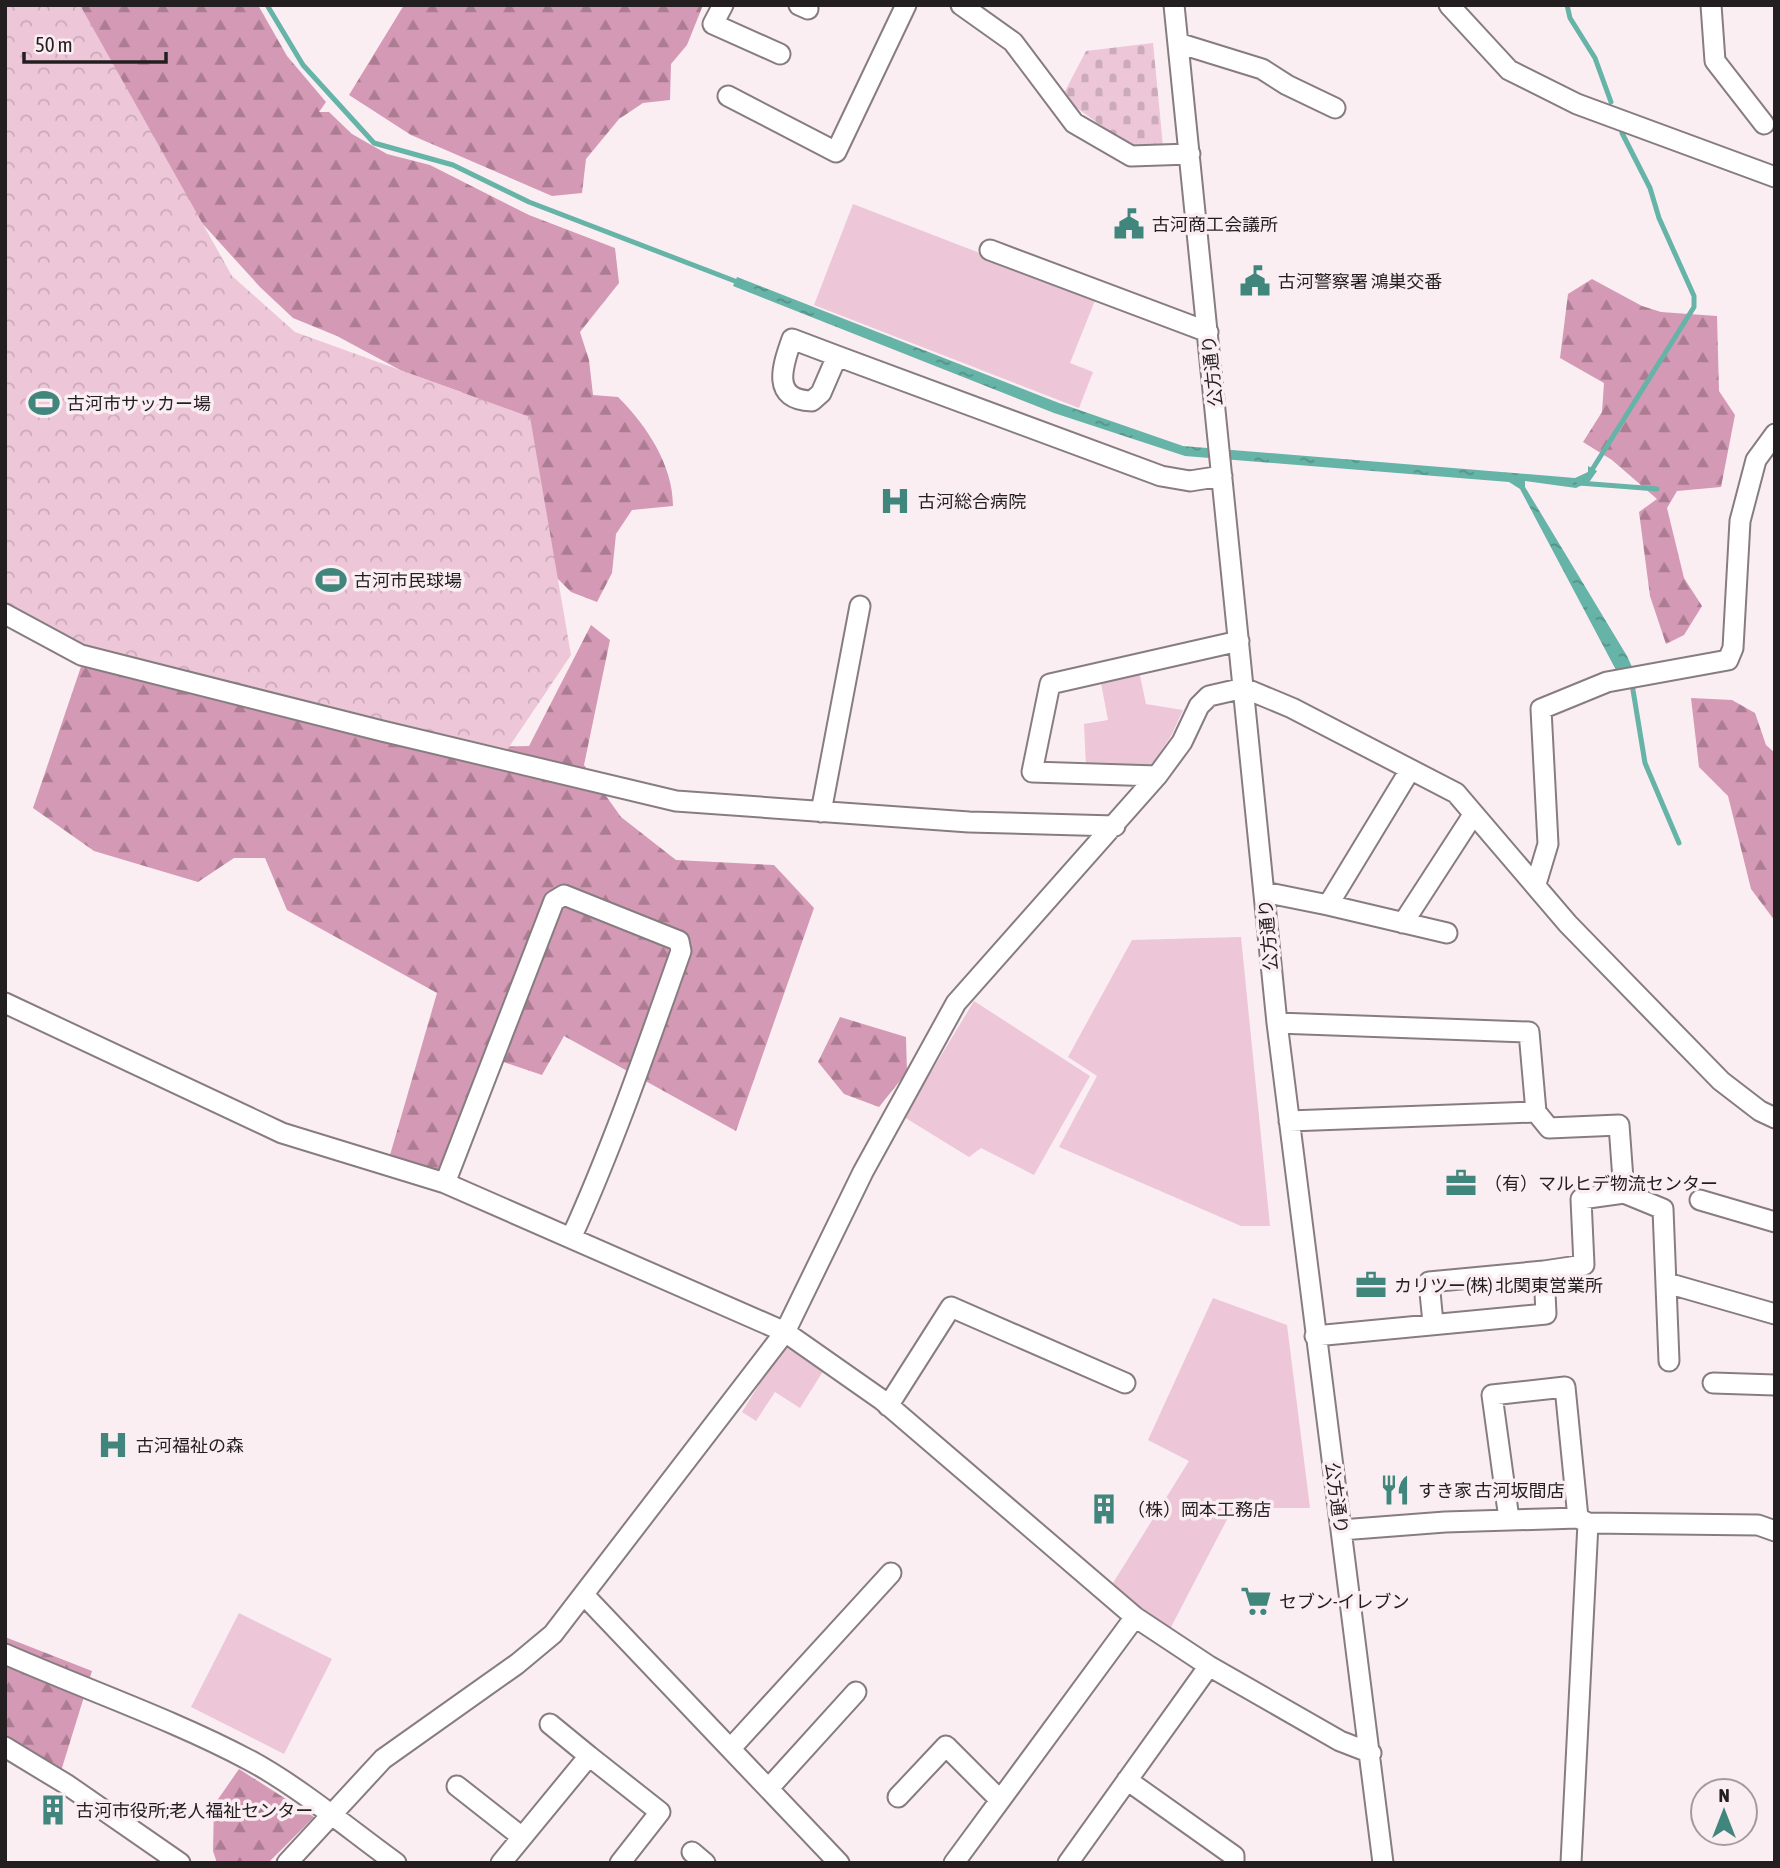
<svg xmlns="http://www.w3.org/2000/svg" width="1780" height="1868" font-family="'Asap Condensed','Noto Sans JP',sans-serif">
  <defs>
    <pattern id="forest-firs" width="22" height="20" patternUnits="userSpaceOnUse" patternTransform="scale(1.75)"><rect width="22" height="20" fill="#d499b5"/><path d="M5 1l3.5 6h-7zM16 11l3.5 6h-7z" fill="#ac7c93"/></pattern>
    <pattern id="cemetery-stones" width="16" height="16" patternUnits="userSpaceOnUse" patternTransform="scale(1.75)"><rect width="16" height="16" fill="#edc6d8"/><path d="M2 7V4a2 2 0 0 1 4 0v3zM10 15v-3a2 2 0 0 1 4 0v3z" fill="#cbaab9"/></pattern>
    <pattern id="park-crowns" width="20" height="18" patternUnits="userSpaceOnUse" patternTransform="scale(1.75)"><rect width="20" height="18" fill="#edc6d8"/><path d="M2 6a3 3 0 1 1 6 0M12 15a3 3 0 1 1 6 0" fill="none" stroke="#cbaab9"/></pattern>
    <pattern id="water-ripples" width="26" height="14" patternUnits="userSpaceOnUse" patternTransform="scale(1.75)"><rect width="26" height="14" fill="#66b3a7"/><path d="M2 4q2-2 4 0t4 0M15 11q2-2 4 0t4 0" fill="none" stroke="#549188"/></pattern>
  </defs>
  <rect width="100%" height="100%" fill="#faeef3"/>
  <path fill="#edc6d8" d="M 853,204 L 1096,298 L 1070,363 L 1093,372 L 1079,408 L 814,305 Z
    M 1139,671 L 1146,704 L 1183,710 L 1171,736 L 1148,771 L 1086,767 L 1084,724 L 1108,720 L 1101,683 Z
    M 1241,937 L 1270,1226 L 1241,1226 L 1059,1147 L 1097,1076 L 1068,1057 L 1132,940 Z
    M 974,1001 L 1090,1076 L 1034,1175 L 981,1148 L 969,1157 L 904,1117 Z
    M 1213,1298 L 1287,1325 L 1310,1508 L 1233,1508 L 1170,1629 L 1142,1611 L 1113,1583 L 1189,1461 L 1148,1440 Z
    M 787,1340 L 827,1365 L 800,1408 L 775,1392 L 756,1421 L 742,1412 Z
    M 239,1613 L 332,1659 L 284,1754 L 191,1707 Z"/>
  <path fill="url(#forest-firs)" d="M 67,5 L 258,5 L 287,56 L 326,102 L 319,112 L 329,112 L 352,134 L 387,154 L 430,165 L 529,215 L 615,248 L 619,283 L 580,332 L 589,360 L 593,395 L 618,397 C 647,426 673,465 673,506 L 632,510 L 616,534 L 612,573 L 597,602 L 571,592 L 533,554 L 461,392 L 402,371 L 337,336 L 293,318 L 260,287 L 201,222 L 91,26 Z
    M 404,5 L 703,5 L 687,45 L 671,64 L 670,100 L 643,103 L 619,119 L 586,159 L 582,193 L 552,196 L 411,135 L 349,95 Z
    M 1592,279 L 1642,306 L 1661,312 L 1717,316 L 1719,391 L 1735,415 L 1721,487 L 1677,491 L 1667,508 L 1684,578 L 1702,606 L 1684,635 L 1666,644 L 1650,596 L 1639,512 L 1657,499 L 1612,460 L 1583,442 L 1602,412 L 1604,383 L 1560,358 L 1568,294 Z
    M 591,625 L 610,640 L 584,765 L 621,817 L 676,860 L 774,865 L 814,908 L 736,1131 L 564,1036 L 542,1075 L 483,1055 L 439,1172 L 390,1155 L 437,993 L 287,910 L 265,858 L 234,858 L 198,882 L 94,851 L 33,808 L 87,649 L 454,748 L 529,746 Z
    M 1691,698 L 1732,700 L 1755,713 L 1766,745 L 1775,753 L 1775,921 L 1751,889 L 1728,796 L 1699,767 Z
    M 840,1017 L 906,1037 L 907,1072 L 879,1107 L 844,1094 L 818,1062 Z
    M 5,1637 L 92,1671 L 61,1771 L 5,1739 Z
    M 239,1769 L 314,1817 L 268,1863 L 217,1863 L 213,1851 L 214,1805 Z"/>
  <path fill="url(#cemetery-stones)" d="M 1153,43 L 1163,146 L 1133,149 L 1062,97 L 1086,51 Z"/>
  <path fill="url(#park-crowns)" d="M 5,5 L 80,5 L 232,276 L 295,332 L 530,417 L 571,655 L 501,759 L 81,655 L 5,614 Z"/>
  <path fill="url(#water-ripples)" d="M 737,277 L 1059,403 L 1183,446 L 1575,478 L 1588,472 L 1588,466 L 1597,471 L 1590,481 L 1576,488 L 1525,481 L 1525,487 L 1627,656 L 1639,682 L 1625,687 L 1520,489 L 1509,482 L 1185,456 L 1054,413 L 733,286 Z"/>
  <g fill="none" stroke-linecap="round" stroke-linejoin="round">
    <path stroke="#66b3a7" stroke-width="5" d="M 267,5 L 303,65 L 374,143 L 453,165 L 529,202 L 740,283
      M 1567,5 L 1570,18 L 1595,58 L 1611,102
      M 1590,473 L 1694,307 L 1694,296 L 1659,218 L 1650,188 L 1622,133
      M 1579,483 L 1657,489
      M 1632,684 L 1645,763 L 1679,843"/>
    <g stroke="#877d81" stroke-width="23">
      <path id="minor" d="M 723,5 L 713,24 L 780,54
        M 799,5 L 808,9
        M 961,5 L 1013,42 L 1074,123 L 1131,156 L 1190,154
        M 1174,5 L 1277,1023 L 1383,1863
        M 1449,5 L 1509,70 L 1577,104 L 1775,177
        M 1711,5 L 1715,61 L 1764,124
        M 1178,43 L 1262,69 L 1287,85 L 1335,108
        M 728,96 L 836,152 L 906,5
        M 990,250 L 1208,332
        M 837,356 L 821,393 L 812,401 C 771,400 782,367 792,339 L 837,356 L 1161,476 L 1190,481 L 1222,476
        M 5,614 L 81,655 L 382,731 L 676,801 L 969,822 L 1115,826
        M 1157,776 L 1032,772 L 1050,684 L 1239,641
        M 821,812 L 860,606
        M 1536,884 L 1548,844 L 1541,709 L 1607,682 L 1728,660 L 1733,648 L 1740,521 L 1756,460 L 1775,434
        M 1264,892 L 1328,905 L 1410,770
        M 1328,905 L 1447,933
        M 1403,923 L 1473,815
        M 5,1003 L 282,1133 L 445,1183 L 785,1332 L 882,1400 L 1135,1617 L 1209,1666 L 1340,1741 L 1371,1753
        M 1277,1023 L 1529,1032 L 1536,1112 L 1549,1128 L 1619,1125 L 1624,1193
        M 1289,1121 L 1536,1112
        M 445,1183 L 554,901 L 564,895 L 679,941 L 681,951 C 647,1047 614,1143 572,1236
        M 1700,1200 L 1775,1222
        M 1667,1283 L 1775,1314
        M 1433,1323 L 1429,1282 L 1544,1271
        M 1315,1336 L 1546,1314 L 1544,1271 L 1584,1265 L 1581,1199 L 1624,1193 L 1663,1209 L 1669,1361
        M 1713,1383 L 1775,1385
        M 888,1406 L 951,1307 L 1125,1383
        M 1509,1519 L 1492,1395 L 1565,1387 L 1578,1518
        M 1341,1530 L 1445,1522 L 1578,1518 L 1588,1523 L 1758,1525 L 1775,1531
        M 584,1595 L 839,1863
        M 5,1654 C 87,1690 172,1719 251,1761 C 302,1789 349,1829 396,1863
        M 5,1747 L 66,1784 L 180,1863
        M 731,1748 L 891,1573
        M 589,1756 L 660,1812 L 620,1863
        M 1127,1780 L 1234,1856 L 1234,1863
        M 457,1786 L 522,1837
        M 769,1788 L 856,1692
        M 898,1797 L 946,1746 L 999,1799
        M 692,1852 L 705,1863
        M 287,1863 L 383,1759 L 517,1664 L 553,1634 L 785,1332 L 863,1172 L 956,1003 L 1157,776 L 1182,742 L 1199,706 L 1209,696 L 1244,688 L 1292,708 L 1456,793 L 1568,924 L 1721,1081 L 1760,1111 L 1775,1118
        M 501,1863 L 589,1756 L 550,1724
        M 954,1863 L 1135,1617
        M 1068,1863 L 1209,1666
        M 1571,1863 L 1588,1523"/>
    </g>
    <use href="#minor" stroke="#fff" stroke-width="19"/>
  </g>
  <defs>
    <g id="civic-bare" transform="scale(2.415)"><path d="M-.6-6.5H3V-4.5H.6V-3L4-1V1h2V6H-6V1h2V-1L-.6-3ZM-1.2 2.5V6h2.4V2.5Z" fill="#41867d" stroke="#faeef3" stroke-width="2.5" paint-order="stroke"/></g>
    <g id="stadium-bare" transform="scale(2.415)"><path d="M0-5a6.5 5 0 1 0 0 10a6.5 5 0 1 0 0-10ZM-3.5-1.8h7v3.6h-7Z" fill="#41867d" stroke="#faeef3" stroke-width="2.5" paint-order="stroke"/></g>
    <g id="hospital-bare" transform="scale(2.415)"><path d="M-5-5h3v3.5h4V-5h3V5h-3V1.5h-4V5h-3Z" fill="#41867d" stroke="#faeef3" stroke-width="2.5" paint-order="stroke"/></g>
    <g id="office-bare" transform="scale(2.415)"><path d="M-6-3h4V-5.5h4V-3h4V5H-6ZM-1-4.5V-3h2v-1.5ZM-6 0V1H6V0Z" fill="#41867d" stroke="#faeef3" stroke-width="2.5" paint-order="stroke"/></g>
    <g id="restaurant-bare" transform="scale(2.415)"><path d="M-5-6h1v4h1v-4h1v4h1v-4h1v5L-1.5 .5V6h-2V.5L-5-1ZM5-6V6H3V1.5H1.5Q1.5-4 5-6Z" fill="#41867d" stroke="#faeef3" stroke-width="2.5" paint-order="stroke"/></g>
    <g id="building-bare" transform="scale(2.415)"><path d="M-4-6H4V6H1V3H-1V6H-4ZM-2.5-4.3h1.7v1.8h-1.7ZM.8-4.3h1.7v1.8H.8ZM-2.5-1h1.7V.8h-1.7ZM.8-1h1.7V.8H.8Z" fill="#41867d" stroke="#faeef3" stroke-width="2.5" paint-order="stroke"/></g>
    <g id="supermarket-bare" transform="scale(2.415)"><path d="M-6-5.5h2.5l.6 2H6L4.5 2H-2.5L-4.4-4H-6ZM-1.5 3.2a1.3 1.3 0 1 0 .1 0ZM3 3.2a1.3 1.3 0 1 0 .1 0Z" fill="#41867d" stroke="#faeef3" stroke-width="2.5" paint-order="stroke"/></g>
  </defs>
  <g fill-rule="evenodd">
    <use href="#civic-bare" x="1129" y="224"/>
    <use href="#civic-bare" x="1255" y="281"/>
    <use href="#stadium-bare" x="44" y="403"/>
    <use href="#hospital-bare" x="895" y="501"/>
    <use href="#stadium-bare" x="331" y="580"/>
    <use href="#office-bare" x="1461" y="1183"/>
    <use href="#office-bare" x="1371" y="1285"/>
    <use href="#hospital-bare" x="113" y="1445"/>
    <use href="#restaurant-bare" x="1395" y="1490"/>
    <use href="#building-bare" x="1104" y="1509"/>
    <use href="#supermarket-bare" x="1256" y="1601"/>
    <use href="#building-bare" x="53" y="1810"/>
  </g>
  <g text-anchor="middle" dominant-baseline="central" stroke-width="7" stroke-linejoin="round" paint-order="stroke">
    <g font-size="18" fill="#231f21" stroke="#faeef3" text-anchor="start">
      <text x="1152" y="224">古河商工会議所</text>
      <text x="1278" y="281">古河警察署 鴻巣交番</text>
      <text x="67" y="403">古河市サッカー場</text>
      <text x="918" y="501">古河総合病院</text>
      <text x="354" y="580">古河市民球場</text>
      <text x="1484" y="1183">（有）マルヒデ物流センター</text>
      <text x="1394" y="1285">カリツー(株) 北関東営業所</text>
      <text x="136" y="1445">古河福祉の森</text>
      <text x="1418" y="1490">すき家 古河坂間店</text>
      <text x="1127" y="1509">（株）岡本工務店</text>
      <text x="1279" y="1601">セブン-イレブン</text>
      <text x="76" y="1810">古河市役所;老人福祉センター</text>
    </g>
    <g font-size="18" fill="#231f21" stroke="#faeef3">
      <text transform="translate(1212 371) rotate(-96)">公方通り</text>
      <text transform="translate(1268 935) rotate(-95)">公方通り</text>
      <text transform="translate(1337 1498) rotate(82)">公方通り</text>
    </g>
  </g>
  <rect width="1780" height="1868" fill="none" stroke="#231f21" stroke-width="14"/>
  <g transform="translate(1724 1812)"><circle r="33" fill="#faeef3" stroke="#a49b9f" stroke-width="2"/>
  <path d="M0-5L12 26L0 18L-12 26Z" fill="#41867d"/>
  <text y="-10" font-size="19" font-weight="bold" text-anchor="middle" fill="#231f21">N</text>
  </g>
  <path d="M24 52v10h142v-10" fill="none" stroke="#231f21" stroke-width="3.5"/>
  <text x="35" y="52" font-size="21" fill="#231f21" stroke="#faeef3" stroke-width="5" paint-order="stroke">50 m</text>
</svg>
